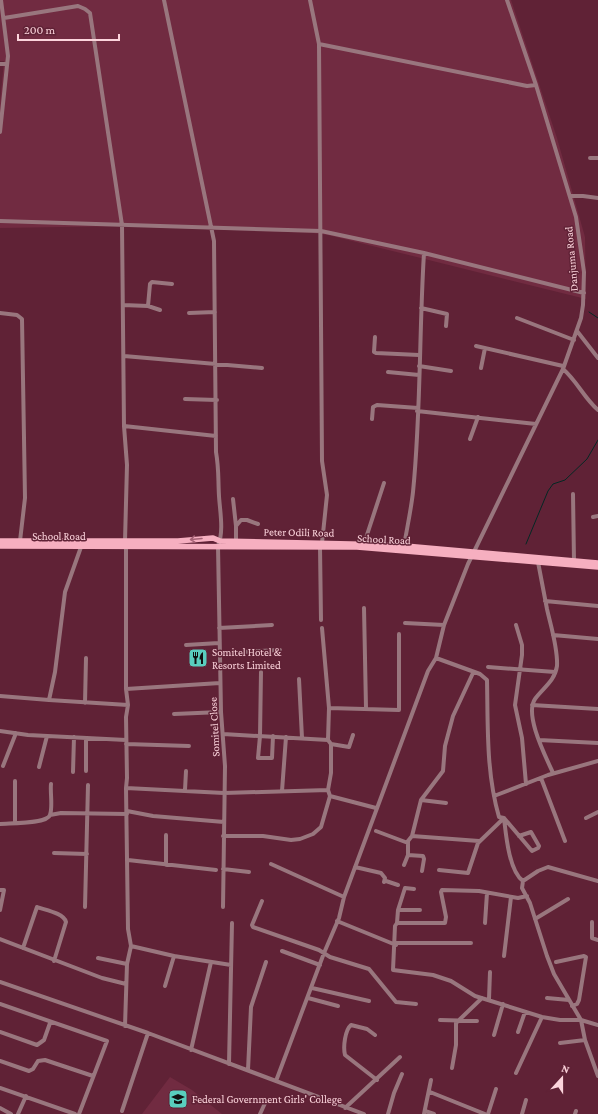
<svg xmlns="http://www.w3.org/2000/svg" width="598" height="1114" font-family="'Crimson Pro',serif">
  <rect width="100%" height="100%" fill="#602236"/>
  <path fill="#712b41" d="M 0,0 L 511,0 L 557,138 L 585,237 L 586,299 L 328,235 L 313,233 L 125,226 L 0,228 L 0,103 L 4,61 L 0,61 Z
    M 170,1077 L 192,1090 L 222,1114 L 142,1114 Z"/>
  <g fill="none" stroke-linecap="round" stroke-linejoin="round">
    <path stroke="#042824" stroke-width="1" d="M 589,312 L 598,318
      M 526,544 L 548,491 L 553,484 L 565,480 L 587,459 L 598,440"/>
    <path stroke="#99767e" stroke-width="4" d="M 164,0 L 214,241 L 216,452 C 219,469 218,479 219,496 C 220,512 224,531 218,546 L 221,712 L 225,766 L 223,907
      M 310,0 L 319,44 L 322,461 L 327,495 L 322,543
      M 4,18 L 78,6 L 85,9 L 90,13 L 122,225 L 124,426 L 127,465 L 125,541 L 126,546 L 126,689 L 128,705 L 126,717 L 127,778 L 126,788 L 128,929 L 131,946 L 127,964 L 125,1026
      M 319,44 L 527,86 L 536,85
      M 0,64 L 7,64
      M 0,132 L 8,56 L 1,0
      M 590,158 L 598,158
      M 571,196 L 583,196 L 598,198
      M 0,221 L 321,231 L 424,253 L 584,293
      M 123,305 L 148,306 L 160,310
      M 148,306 L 150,284 L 152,282 L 172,284
      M 421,308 L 447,314 L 446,326
      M 0,313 L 17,315 L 22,319 L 25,498 L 20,541
      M 189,313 L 215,312
      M 517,318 L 574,340
      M 577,331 L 598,358
      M 375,337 L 374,352 L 376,353 L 419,355
      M 476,346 L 563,366
      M 124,356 L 262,368
      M 419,366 L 451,371
      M 481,368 L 485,348
      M 563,369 C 577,381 584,398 598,410
      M 388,372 L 419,375
      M 185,399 L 217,400
      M 417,411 L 536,424
      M 372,419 L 373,407 L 377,405 L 418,408
      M 124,426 L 216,436
      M 470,439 L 478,417
      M 573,494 L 574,561
      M 233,499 L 236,526
      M 593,517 L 598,516
      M 236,541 L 236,526 L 241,520 L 247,520 L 258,524
      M 364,544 L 384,483
      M 404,546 C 407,528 411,510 413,492 C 421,413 419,333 424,253
      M 81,547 L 65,592 L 55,672 L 49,700 L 128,705
      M 320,547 L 321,620
      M 538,562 C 541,578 544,594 547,609 C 551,627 558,648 557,666 C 555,681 543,688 535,699 C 524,715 546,757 553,773
      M 545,601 L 598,606
      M 364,608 L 366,708
      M 405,623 L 444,625
      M 516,625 L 522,645 L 522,655 L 515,705 L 522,738 L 526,784
      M 219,628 L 272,625
      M 553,635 L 598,639
      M 186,645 L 219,643
      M 219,653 L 280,650
      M 436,658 L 480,674 L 487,680 C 488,726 486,772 499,817 L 504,818 C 506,835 509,871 523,881
      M 488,667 L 555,672
      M 261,672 L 260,736 L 258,758 L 272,758 L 273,736
      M 299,679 L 302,738
      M 126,689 L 220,683
      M 0,696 L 49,700
      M 85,703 L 86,658
      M 532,705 L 598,709
      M 329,708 L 399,710 L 399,634
      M 174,714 L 221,712
      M 0,731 L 28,735 L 126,740
      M 223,734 L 328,740
      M 539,740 L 598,743
      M 126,744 L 189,746
      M 331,744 L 349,747 L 353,735
      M 3,766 L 16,733
      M 39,767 L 47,736
      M 86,771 L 86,738
      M 73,772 L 74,737
      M 541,778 L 565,841
      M 15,781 L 15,823
      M 126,788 L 224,793 L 328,790
      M 185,790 L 186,771
      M 282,791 L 286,737
      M 330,796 L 376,808
      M 494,796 L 548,775 L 598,761
      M 421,800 L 446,803
      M 127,811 L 153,816 L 224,822
      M 50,815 L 61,813 L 127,814
      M 586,818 L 598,812
      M 0,824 C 10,823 47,824 50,815 C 53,806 50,793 51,784
      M 376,831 L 408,843
      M 223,836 L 263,836 L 291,840 L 300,839 L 313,834 L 321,827 L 330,796 L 328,790 L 331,773 L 331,744 L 328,740 L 329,708 L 322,628
      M 412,836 L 479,841
      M 54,853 L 87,854
      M 408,855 L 423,856 L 424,859 L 422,871
      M 128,860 L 216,870
      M 271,864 L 344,897
      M 166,865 L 166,835
      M 404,865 L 408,855 L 408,841 L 412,836 L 421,800 L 443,771 L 445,746 L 453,716 L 473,673
      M 355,867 L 381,873 L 385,878 L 384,882 L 386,881 L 398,885
      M 223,869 L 249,872
      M 439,870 L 468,873 L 478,843 L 504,818 L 532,851 L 538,848 L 539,846 L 531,832 L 519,836
      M 523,881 L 522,888 L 530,903 L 547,956 L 554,974 L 581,1020 L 585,1040 L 598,1076
      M 523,881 L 538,871 L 548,867 L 598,881
      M 0,890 L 4,890 L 0,910
      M 527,896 L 518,898 L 479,891 L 442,890 L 441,892 L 446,917 L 445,923 L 397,923 L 395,926 L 393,970 L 433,975 L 451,981 L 475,996 L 542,1017 L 560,1020 L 581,1020 L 598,1025
      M 262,901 L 252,925 L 253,927 L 319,950 L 330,957 L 369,969 L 396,1002 L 416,1004
      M 85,907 L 88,785
      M 398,910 L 420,910
      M 535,919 L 568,899
      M 337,921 L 396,945
      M 592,922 L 592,938 L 598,940
      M 397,923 L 398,910 L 405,888 L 414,889
      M 485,923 L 487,893
      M 0,939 L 102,978 L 126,984
      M 395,943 L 471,943
      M 131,946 L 174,956 L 231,965
      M 23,948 L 37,907 C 45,910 64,913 66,922 L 54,961
      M 282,951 L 320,965
      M 504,956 L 511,897
      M 98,958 L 127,964
      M 556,962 L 584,956 L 586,957 L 579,1000 L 577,1004 L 572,1006
      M 0,982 L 148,1033 L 364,1114
      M 165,986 L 174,956
      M 312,988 L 369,1001
      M 308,998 L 338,1006
      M 547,998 L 569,1000
      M 489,999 L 490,972
      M 0,1004 L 107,1041 L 79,1114
      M 440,1020 L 477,1021
      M 0,1032 L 37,1045 L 44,1040 L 50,1023
      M 518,1032 L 525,1012
      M 375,1035 L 367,1029 L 351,1025 C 345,1030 343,1047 345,1055 L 377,1080
      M 494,1035 L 503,1004
      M 560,1043 L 585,1040
      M 191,1050 L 211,962
      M 0,1061 L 29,1071 L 33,1069 L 38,1061 L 45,1060 L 93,1076
      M 229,1064 L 232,923
      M 452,1068 L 456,1045 L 456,1023 L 482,998
      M 248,1070 L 251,1007 L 266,962
      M 516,1073 L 542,1017
      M 276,1081 L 324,953 L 339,918 L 344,897 L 428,671 L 436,658 L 444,625 L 468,564 L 563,369 L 581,318 L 583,305 L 584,272 L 576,217 L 536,85 L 507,0
      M 0,1088 L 75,1114
      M 430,1092 L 485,1114
      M 0,1108 L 11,1114
      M 345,1108 L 400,1057
      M 122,1111 L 148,1033
      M 425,1111 L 434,1114
      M 18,1114 L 26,1096
      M 260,1114 L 266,1101
      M 388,1114 L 394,1093 L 402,1074
      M 424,1114 L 431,1080
      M 488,1114 L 496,1089
      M 522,1114 L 526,1100
      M 575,1114 L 576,1111"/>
    <path stroke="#f6afc0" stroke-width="5.5" d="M 0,541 L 178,541 L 213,538 L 220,541 L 394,545 L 598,563
      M 0,546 L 357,547 L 598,567"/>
  </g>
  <defs><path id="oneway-shaft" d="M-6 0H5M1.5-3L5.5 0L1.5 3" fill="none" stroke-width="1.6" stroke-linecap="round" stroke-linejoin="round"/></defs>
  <use stroke="#a46174" href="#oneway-shaft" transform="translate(196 539) rotate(175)"/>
  <defs>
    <g id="restaurant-square" transform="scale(1)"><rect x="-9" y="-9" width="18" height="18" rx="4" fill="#59cebe" stroke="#602236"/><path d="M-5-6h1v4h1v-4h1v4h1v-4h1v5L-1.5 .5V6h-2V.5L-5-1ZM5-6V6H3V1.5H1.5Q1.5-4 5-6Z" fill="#111"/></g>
    <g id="university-square" transform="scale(1)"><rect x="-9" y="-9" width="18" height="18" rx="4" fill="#59cebe" stroke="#602236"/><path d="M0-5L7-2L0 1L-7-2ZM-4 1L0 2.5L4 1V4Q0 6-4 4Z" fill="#111"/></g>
  </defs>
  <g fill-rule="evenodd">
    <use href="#restaurant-square" x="198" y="658"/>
    <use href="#university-square" x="178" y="1099"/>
  </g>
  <g text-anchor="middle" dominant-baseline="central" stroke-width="3" stroke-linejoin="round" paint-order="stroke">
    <g font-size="11" fill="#fcd4dc" stroke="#602236">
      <text transform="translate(571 259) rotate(-95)">Danjuma Road</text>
      <text transform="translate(299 532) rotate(1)">Peter Odili Road</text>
      <text x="59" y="536">School Road</text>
      <text transform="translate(384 539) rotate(3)">School Road</text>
      <text transform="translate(214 727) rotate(-93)">Somitel Close</text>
    </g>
    <g font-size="11" fill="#fcd4dc" stroke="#602236" text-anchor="start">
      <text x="212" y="652">Somitel Hotel &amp;<tspan x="212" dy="13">Resorts Limited</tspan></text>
      <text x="192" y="1099">Federal Government Girls' College</text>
    </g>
  </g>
  <g transform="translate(562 1078) rotate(21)" stroke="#602236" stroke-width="3" paint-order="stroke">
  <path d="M0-3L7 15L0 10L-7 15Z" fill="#fcd4dc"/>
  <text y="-6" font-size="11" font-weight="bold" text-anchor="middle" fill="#fcd4dc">N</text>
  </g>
  <path d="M18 34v6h101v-6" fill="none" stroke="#fcd4dc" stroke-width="2"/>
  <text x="24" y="34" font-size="12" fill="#fcd4dc" stroke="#602236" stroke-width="3" paint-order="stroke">200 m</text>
</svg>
